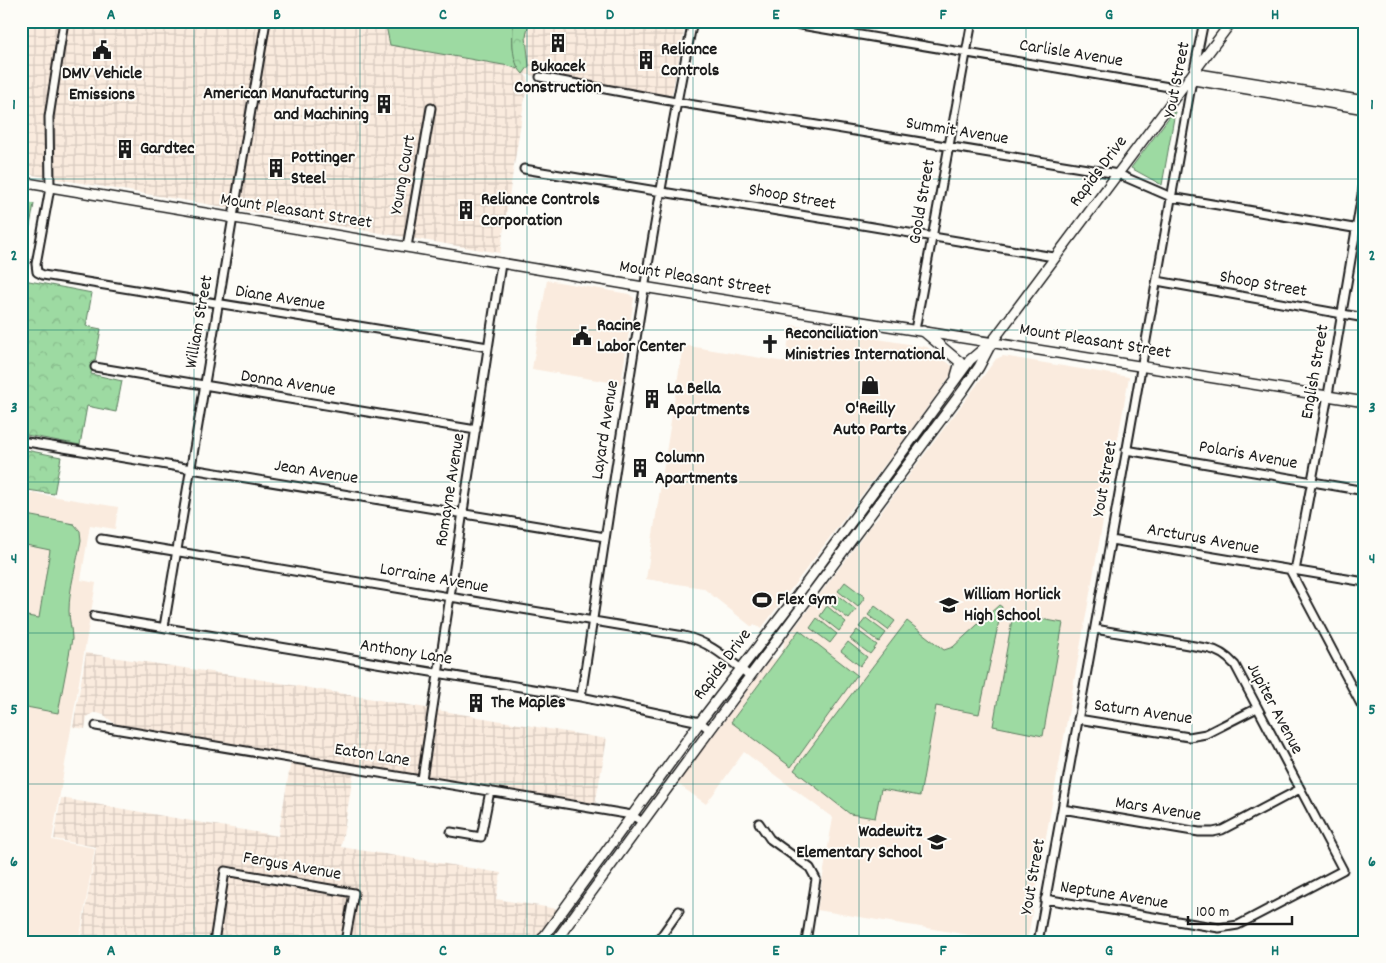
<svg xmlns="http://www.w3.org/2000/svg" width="1386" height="963" font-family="Dekko,sans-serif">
  <defs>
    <pattern id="industrial-grid" width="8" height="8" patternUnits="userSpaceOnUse" patternTransform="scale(1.25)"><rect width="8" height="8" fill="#faebde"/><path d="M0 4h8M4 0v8" fill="none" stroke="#d6c9be"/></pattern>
    <pattern id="forest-crowns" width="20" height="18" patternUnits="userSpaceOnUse" patternTransform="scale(1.25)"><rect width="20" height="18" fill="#9ddaa2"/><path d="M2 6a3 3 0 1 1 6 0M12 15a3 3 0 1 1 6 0" fill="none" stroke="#87ba8b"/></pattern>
  </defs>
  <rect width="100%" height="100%" fill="#fdfcf7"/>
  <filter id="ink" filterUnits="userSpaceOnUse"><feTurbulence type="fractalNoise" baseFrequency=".02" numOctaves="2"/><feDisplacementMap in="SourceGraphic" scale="10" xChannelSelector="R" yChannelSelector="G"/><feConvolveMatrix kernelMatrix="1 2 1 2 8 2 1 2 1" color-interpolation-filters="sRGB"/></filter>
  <g filter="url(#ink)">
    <path fill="#faebde" d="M 547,280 L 629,294 L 634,298 L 621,384 L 532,369 Z
      M 791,325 L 927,347 L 950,364 L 953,367 L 951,375 L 904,439 L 761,629 L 754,624 L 752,627 L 703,588 L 646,579 L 683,345 L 785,362 Z
      M 1003,356 L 1129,377 L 1027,942 L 1012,942 L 817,910 L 833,818 L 744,752 L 706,804 L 675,782 L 717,731 L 769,661 L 777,658 L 783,649 L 784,642 L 996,359 Z
      M 21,491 L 118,507 L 115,529 L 90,525 L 81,580 L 96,583 L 52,840 L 95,848 L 79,942 L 21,942 Z"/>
    <path fill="url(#industrial-grid)" d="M 21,21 L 686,21 L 672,94 L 669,96 L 524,74 L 528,78 L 500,253 L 21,173 Z
      M 86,653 L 263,680 L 607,739 L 595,805 L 355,765 L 341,847 L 501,873 L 496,899 L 558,909 L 535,942 L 80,942 L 96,847 L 54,839 L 61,798 L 278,836 L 292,755 L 115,724 L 104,715 L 97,713 L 93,713 L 87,717 L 85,729 L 73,727 Z"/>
    <path fill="#9ddaa2" stroke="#5c7b5f" d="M 385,21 L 513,21 L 513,46 L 518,69 L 509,66 L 390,45 Z
      M 1173,112 L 1175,112 L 1162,185 L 1131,168 Z
      M 21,201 L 34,204 L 21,274 Z
      M 21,514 L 74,524 L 80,531 L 81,540 C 77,563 69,588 69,611 C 69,620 72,629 72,639 L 58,713 L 21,706 L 21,615 L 39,618 L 50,550 L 21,544 Z
      M 845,582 L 865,597 L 858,607 L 838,591 Z
      M 836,594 L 856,610 L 849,619 L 829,604 Z
      M 999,605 L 1002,607 L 979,714 L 936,706 L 920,796 L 881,789 L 875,818 L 850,814 L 794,770 L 907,621 L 944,650 L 953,647 Z
      M 827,606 L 846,622 L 839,631 L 820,616 Z
      M 875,606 L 895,621 L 888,630 L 868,615 Z
      M 1013,614 L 1063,623 L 1043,736 L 993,726 Z
      M 817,618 L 837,634 L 830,643 L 810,628 Z
      M 866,618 L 886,633 L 879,642 L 859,627 Z
      M 799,630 L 857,675 L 791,767 L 731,722 Z
      M 857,630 L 877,645 L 870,654 L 850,639 Z
      M 848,642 L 867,657 L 860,666 L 841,651 Z"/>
    <path fill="url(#forest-crowns)" stroke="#5c7b5f" d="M 513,21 L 529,21 L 526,37 L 529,66 L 523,74 C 510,61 513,38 513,21 Z
      M 24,280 L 92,293 L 86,326 L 101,329 L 95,361 L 93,361 L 91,374 L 122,381 L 116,412 L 87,406 L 80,445 L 21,434 L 21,293 Z
      M 21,449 L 61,457 L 54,494 L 21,489 Z"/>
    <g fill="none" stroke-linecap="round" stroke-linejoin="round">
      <g stroke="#1c1c1c" stroke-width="11">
        <path id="minor" d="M 64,21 L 49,117 L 50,188 L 36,264 L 37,272 L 43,275 L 488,347
          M 777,21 L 1181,89
          M 540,77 L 676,102 L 1118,174 L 1171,197 L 1365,230
          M 524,169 L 1054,257
          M 407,247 L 431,108
          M 1157,281 L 1365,318
          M 915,330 L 972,21
          M 95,367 L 476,430
          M 21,441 L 605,537
          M 1126,450 L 1365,491
          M 101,539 L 684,636 C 710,642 729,660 750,676
          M 1111,540 L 1365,582
          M 1290,570 L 1365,712
          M 1295,571 L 1328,395 L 1365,177
          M 94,616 L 581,697 L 700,722 L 710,730
          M 164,627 L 266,21
          M 581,697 C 616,471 647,245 693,21
          M 1078,719 L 1189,737 L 1206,734 L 1257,708
          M 96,726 L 632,815 L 642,822
          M 422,779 L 501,264
          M 1062,809 L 1199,832 L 1213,832 L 1222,830 L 1300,789
          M 759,823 L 770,839 L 810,868 L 816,879 L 806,942
          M 451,832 L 481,837 L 490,791
          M 1045,899 L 1219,928 L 1238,925 L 1343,870 L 1235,665 C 1227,656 1218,650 1206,648 L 1095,629
          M 214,942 L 225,871 L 354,893 L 345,942
          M 657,942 L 679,911
          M 1038,942 L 1118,499 L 1192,80 L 1204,21"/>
      </g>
      <g stroke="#1c1c1c" stroke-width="12">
        <path id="tertiary" d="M 1193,73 L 1365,101
          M 1188,79 L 1365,109
          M 21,182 L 643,287 L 1365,402
          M 923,331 L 960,362 L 956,376
          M 540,942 L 700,722 L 796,597 L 970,360 L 989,344
          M 555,942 L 710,730 L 964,389 L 979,367 L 992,342 L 1232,21"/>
      </g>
      <use href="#minor" stroke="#fdfcf7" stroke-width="7"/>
      <use href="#tertiary" stroke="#fdfcf7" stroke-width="9"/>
    </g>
  </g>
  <path fill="none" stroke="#0f766e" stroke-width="1" stroke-opacity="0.55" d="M 194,21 L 194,942M 360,21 L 360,942M 527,21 L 527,942M 693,21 L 693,942M 859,21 L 859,942M 1026,21 L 1026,942M 1192,21 L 1192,942M 21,179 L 1365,179M 21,330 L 1365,330M 21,482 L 1365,482M 21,633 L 1365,633M 21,784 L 1365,784"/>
  <defs>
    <g id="building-bare" transform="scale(1.5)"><path d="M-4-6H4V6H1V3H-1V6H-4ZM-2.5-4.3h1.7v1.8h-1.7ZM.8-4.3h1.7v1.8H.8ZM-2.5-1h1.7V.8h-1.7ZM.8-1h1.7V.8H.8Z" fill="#1c1c1c" stroke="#fdfcf7" stroke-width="2.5" paint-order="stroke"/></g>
    <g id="civic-bare" transform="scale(1.5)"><path d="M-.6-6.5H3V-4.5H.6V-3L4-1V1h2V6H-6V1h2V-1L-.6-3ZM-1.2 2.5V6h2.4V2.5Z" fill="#1c1c1c" stroke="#fdfcf7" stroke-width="2.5" paint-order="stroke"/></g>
    <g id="church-bare" transform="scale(1.5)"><path d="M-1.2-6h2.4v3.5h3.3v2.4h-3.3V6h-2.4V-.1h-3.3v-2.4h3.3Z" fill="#1c1c1c" stroke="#fdfcf7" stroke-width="2.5" paint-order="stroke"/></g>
    <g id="shop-bare" transform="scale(1.5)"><path d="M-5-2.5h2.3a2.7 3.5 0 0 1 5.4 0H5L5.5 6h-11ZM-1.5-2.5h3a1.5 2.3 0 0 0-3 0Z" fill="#1c1c1c" stroke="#fdfcf7" stroke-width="2.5" paint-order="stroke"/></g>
    <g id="stadium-bare" transform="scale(1.5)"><path d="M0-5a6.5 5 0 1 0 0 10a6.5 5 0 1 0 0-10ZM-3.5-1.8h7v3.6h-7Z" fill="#1c1c1c" stroke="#fdfcf7" stroke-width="2.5" paint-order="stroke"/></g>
    <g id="school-bare" transform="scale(1.5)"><path d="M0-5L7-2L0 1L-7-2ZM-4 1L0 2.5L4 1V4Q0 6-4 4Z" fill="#1c1c1c" stroke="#fdfcf7" stroke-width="2.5" paint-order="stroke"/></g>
  </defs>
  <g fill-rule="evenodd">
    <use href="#building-bare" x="558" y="43"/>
    <use href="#civic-bare" x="102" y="50"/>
    <use href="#building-bare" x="646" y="60"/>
    <use href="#building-bare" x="384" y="104"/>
    <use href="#building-bare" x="125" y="149"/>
    <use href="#building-bare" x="276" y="168"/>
    <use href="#building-bare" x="466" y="210"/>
    <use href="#civic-bare" x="582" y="336"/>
    <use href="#church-bare" x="770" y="344"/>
    <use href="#shop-bare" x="870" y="385"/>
    <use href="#building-bare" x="652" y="399"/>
    <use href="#building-bare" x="640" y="468"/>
    <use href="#stadium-bare" x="762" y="600"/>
    <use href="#school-bare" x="949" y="605"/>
    <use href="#building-bare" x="476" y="703"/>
    <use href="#school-bare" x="937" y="842"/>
  </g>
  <g text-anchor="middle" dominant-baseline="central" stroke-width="4" stroke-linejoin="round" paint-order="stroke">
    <g font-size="18" font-weight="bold" fill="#1c1c1c" stroke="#fdfcf7" text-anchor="start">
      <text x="661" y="50">Reliance<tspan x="661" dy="21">Controls</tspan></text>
      <text x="558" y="67" text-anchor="middle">Bukacek<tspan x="558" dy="21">Construction</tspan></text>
      <text x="102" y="74" text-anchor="middle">DMV Vehicle<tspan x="102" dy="21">Emissions</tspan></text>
      <text x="369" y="94" text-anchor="end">American Manufacturing<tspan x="369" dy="21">and Machining</tspan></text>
      <text x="140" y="149">Gardtec</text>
      <text x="291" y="158">Pottinger<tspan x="291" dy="21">Steel</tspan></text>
      <text x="481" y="200">Reliance Controls<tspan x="481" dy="21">Corporation</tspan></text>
      <text x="597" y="326">Racine<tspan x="597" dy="21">Labor Center</tspan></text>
      <text x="785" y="334">Reconciliation<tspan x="785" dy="21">Ministries International</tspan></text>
      <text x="667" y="389">La Bella<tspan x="667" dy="21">Apartments</tspan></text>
      <text x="870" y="409" text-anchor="middle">O'Reilly<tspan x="870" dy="21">Auto Parts</tspan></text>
      <text x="655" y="458">Column<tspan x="655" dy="21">Apartments</tspan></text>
      <text x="964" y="595">William Horlick<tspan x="964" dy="21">High School</tspan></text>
      <text x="777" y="600">Flex Gym</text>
      <text x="491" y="703">The Maples</text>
      <text x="922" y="832" text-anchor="end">Wadewitz<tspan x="922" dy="21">Elementary School</tspan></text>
    </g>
    <g font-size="18" fill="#1c1c1c" stroke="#fdfcf7">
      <text transform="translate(1071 54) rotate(9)">Carlisle Avenue</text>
      <text transform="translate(1178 80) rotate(-79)">Yout Street</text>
      <text transform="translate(957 132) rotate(9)">Summit Avenue</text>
      <text transform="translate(1099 172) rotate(-53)">Rapids Drive</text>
      <text transform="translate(404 175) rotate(-80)">Young Court</text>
      <text transform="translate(792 198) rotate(10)">Shoop Street</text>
      <text transform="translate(923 202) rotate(-80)">Goold Street</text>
      <text transform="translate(296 212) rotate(9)">Mount Pleasant Street</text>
      <text transform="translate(695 279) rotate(9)">Mount Pleasant Street</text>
      <text transform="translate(1263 285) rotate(10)">Shoop Street</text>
      <text transform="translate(280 299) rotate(9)">Diane Avenue</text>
      <text transform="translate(200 322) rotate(-80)">William Street</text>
      <text transform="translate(1095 342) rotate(9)">Mount Pleasant Street</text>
      <text transform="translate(1316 372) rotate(-80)">English Street</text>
      <text transform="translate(288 384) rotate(9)">Donna Avenue</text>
      <text transform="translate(606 430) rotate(-81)">Layard Avenue</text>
      <text transform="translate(1248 456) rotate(10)">Polaris Avenue</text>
      <text transform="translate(316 473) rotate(9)">Jean Avenue</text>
      <text transform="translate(1106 479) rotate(-80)">Yout Street</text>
      <text transform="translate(451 490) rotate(-81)">Romayne Avenue</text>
      <text transform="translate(1203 540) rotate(10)">Arcturus Avenue</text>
      <text transform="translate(434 579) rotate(10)">Lorraine Avenue</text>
      <text transform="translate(406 653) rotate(9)">Anthony Lane</text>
      <text transform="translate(723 665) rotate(-53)">Rapids Drive</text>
      <text transform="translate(1274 709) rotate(62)">Jupiter Avenue</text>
      <text transform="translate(1143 713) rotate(8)">Saturn Avenue</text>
      <text transform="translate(372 756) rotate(9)">Eaton Lane</text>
      <text transform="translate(1158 810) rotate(9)">Mars Avenue</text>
      <text transform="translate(292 867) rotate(10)">Fergus Avenue</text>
      <text transform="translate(1034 877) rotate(-80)">Yout Street</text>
      <text transform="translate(1114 896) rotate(9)">Neptune Avenue</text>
    </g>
  </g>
  <rect width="1386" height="963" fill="none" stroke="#fdfcf7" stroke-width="55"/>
  <path d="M1188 916v8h104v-8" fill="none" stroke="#1c1c1c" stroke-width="2.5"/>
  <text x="1196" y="916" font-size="15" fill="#1c1c1c" stroke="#fdfcf7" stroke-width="4" paint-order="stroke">100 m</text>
  <rect x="28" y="28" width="1330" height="908" fill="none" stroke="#0f766e" stroke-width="2"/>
  <g font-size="16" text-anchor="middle" font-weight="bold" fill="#0f766e">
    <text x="111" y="19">A</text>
    <text x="277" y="19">B</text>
    <text x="443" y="19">C</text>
    <text x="610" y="19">D</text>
    <text x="776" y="19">E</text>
    <text x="943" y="19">F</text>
    <text x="1109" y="19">G</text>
    <text x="1275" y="19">H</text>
    <text x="14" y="109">1</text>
    <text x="1372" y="109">1</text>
    <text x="14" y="260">2</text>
    <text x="1372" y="260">2</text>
    <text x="14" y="412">3</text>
    <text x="1372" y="412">3</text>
    <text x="14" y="563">4</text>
    <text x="1372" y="563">4</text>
    <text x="14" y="714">5</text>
    <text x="1372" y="714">5</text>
    <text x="14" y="866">6</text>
    <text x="1372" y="866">6</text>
    <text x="111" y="955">A</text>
    <text x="277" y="955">B</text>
    <text x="443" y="955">C</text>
    <text x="610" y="955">D</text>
    <text x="776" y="955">E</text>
    <text x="943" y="955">F</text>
    <text x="1109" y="955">G</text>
    <text x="1275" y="955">H</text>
  </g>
</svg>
